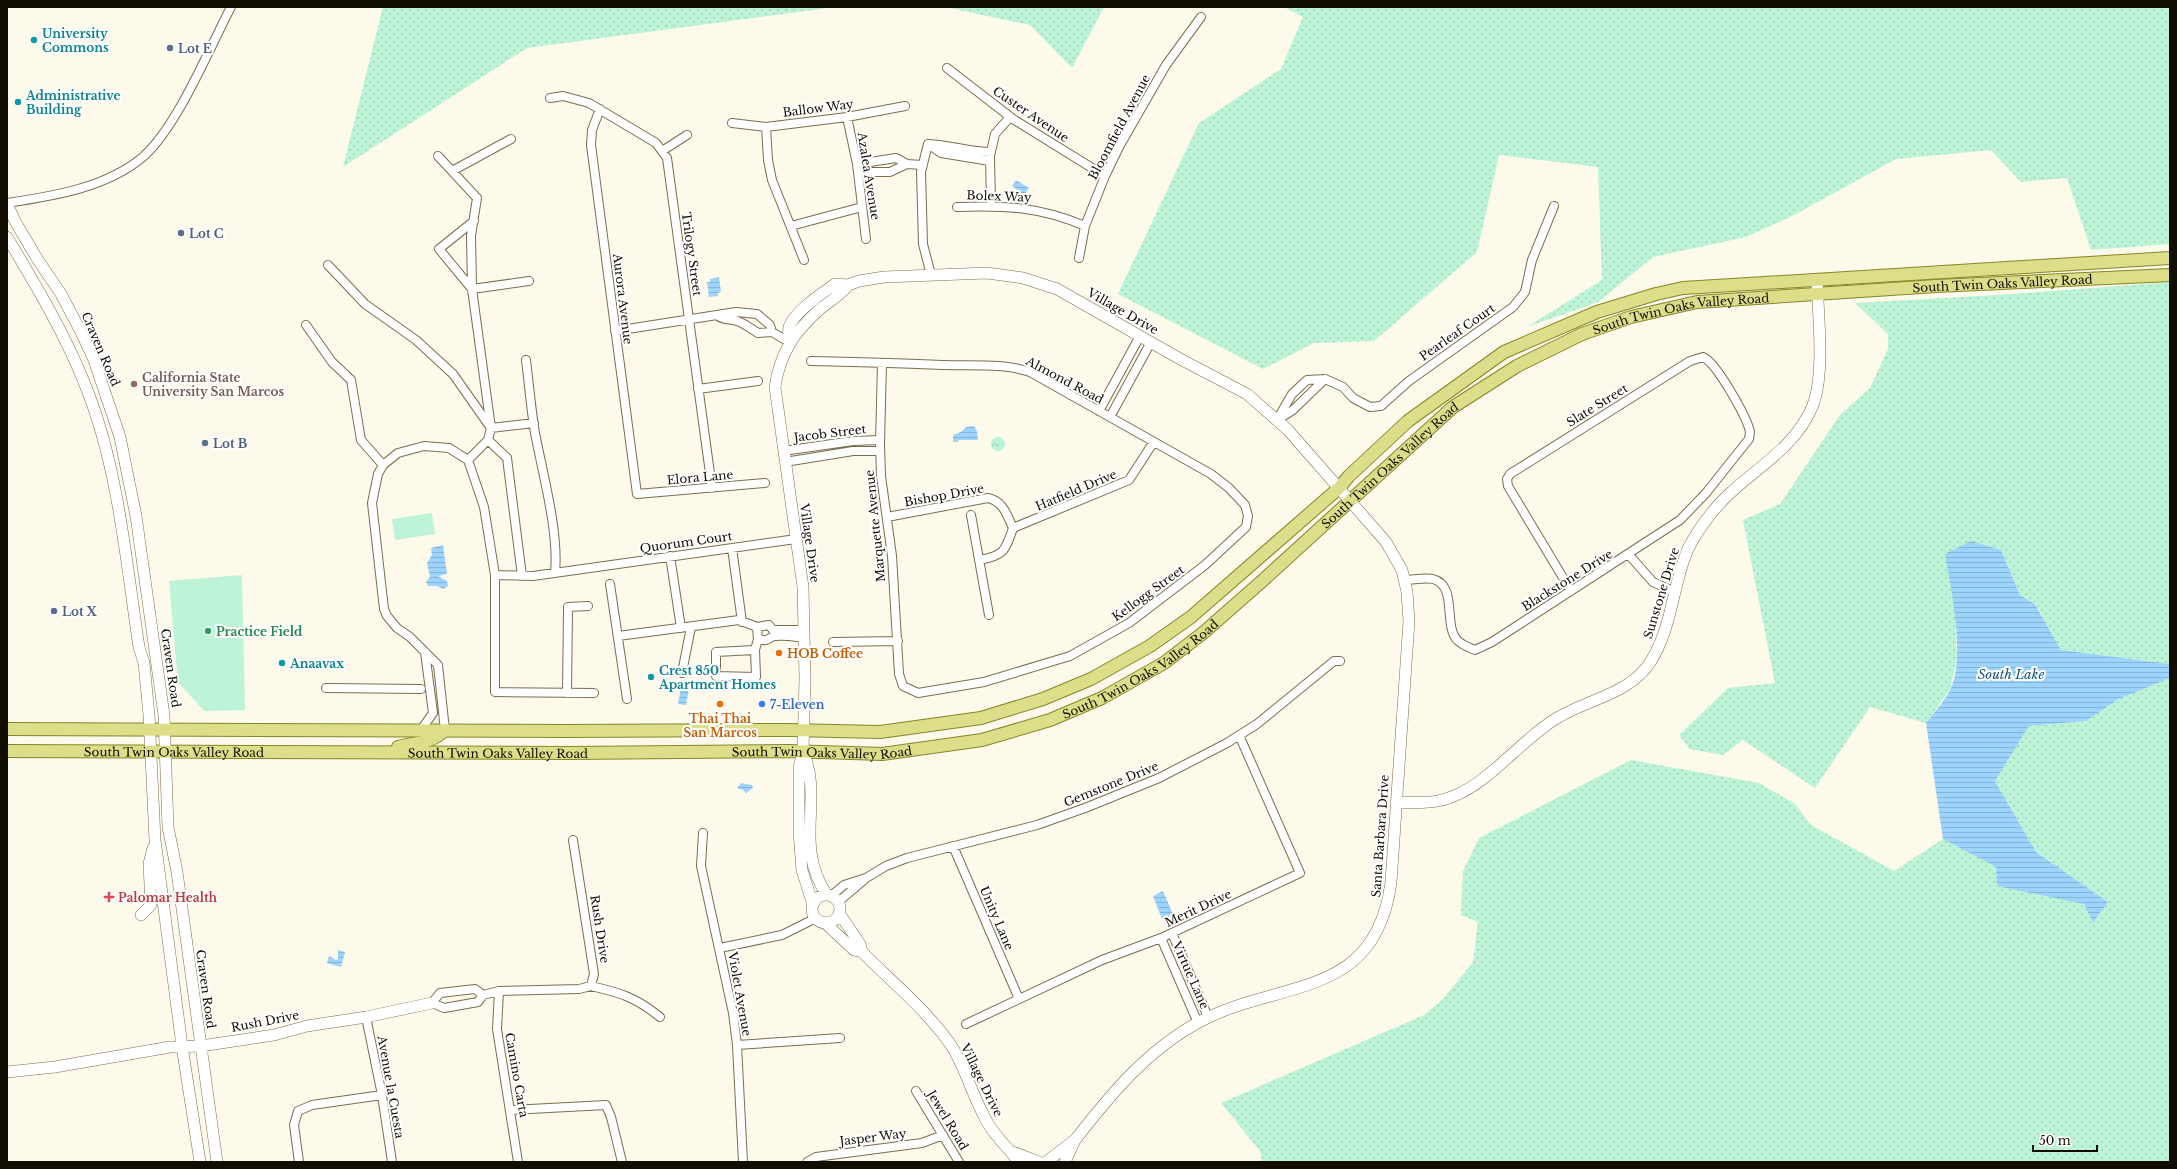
<svg xmlns="http://www.w3.org/2000/svg" width="2177" height="1169" font-family="'Libre Baskerville',serif">
  <defs>
    <pattern id="grass-dots" width="8" height="8" patternUnits="userSpaceOnUse"><rect width="8" height="8" fill="#bdf4d8"/><path d="M2 2h.1M6 6h.1" fill="none" stroke="#a1d0b8" stroke-width="1.8" stroke-linecap="round"/></pattern>
    <pattern id="park-crowns" width="20" height="18" patternUnits="userSpaceOnUse"><rect width="20" height="18" fill="#bdf4d8"/><path d="M2 6a3 3 0 1 1 6 0M12 15a3 3 0 1 1 6 0" fill="none" stroke="#a1d0b8"/></pattern>
    <pattern id="water-rules" width="6" height="5" patternUnits="userSpaceOnUse"><rect width="6" height="5" fill="#9dd4fd"/><path d="M0 2.5h6" fill="none" stroke="#86b5d7"/></pattern>
  </defs>
  <rect width="100%" height="100%" fill="#fdf9eb"/>
  <path fill="url(#grass-dots)" d="M 383,7 L 836,7 L 527,48 L 343,167 Z
    M 945,7 L 1104,7 L 1072,68 L 1030,25 Z
    M 1284,7 L 2170,7 L 2170,244 L 2091,250 L 2067,178 L 2021,182 L 1991,150 L 1896,159 L 1792,216 L 1746,237 L 1653,257 L 1598,302 L 1527,327 L 1602,280 L 1598,167 L 1499,155 L 1477,252 L 1374,341 L 1314,343 L 1263,369 L 1118,294 L 1199,123 L 1281,69 L 1303,17 Z
    M 2170,282 L 2170,664 L 2061,650 L 2036,604 L 2020,595 L 2001,550 L 1955,612 L 1957,659 L 1950,689 L 1926,723 L 1870,707 L 1815,788 L 1743,740 L 1723,755 L 1690,749 L 1679,735 L 1728,688 L 1775,683 L 1743,520 L 1780,504 L 1840,415 L 1870,388 L 1888,349 L 1888,334 L 1855,303 L 2014,294 Z
    M 2170,678 L 2170,1162 L 1262,1162 L 1260,1151 L 1221,1103 L 1424,1015 L 1443,999 L 1473,962 L 1478,922 L 1461,915 L 1463,871 L 1479,838 L 1631,760 L 1759,783 L 1795,804 L 1811,825 L 1894,871 L 1943,839 L 1996,867 L 2084,904 L 2093,923 L 2108,902 L 2036,852 L 1995,781 L 2029,726 L 2086,721 L 2119,699 Z"/>
  <path fill="url(#park-crowns)" d="M991 444a7 7 0 1 1 14 0a7 7 0 1 1-14 0Z"/>
  <path fill="#bdf4d8" d="M 432,513 L 435,534 L 395,540 L 392,519 Z
    M 242,575 L 245,710 L 204,711 L 178,682 L 169,581 Z"/>
  <path fill="url(#water-rules)" d="M 1016,180 L 1029,188 L 1024,195 L 1012,186 Z
    M 719,277 L 721,292 L 718,293 L 718,296 L 709,297 L 707,282 L 710,282 L 710,279 Z
    M 974,426 L 977,431 L 978,440 L 958,440 L 958,442 L 953,442 L 953,435 L 961,432 L 966,427 Z
    M 1971,541 L 2001,550 L 2020,595 L 2035,604 L 2061,650 L 2170,664 L 2170,678 L 2119,699 L 2086,721 L 2029,726 L 1995,781 L 2036,852 L 2108,902 L 2093,923 L 2084,904 L 1997,886 L 1996,867 L 1943,839 L 1926,723 C 1934,712 1944,702 1950,690 C 1966,659 1951,588 1945,554 Z
    M 443,545 L 447,574 L 438,576 L 447,581 L 448,586 L 443,589 L 437,586 L 428,586 L 426,582 L 430,577 L 427,563 L 432,555 L 431,548 Z
    M 681,688 L 689,689 L 686,705 L 678,704 Z
    M 741,783 L 752,785 L 753,788 L 746,793 L 743,790 L 737,788 Z
    M 1163,891 L 1173,914 L 1162,919 L 1153,896 Z
    M 338,950 L 345,952 L 341,967 L 327,963 L 329,956 L 336,960 L 338,959 Z"/>
  <g fill="none" stroke-linecap="round" stroke-linejoin="round">
    <g stroke="#796f4f" stroke-width="10">
      <path id="street" d="M 947,68 L 1013,119 L 1105,176
        M 550,98 L 563,96 L 589,103 L 656,143 L 667,158 L 712,488
        M 600,109 L 592,130 L 591,145 L 637,494 L 765,483
        M 847,117 L 857,164 L 866,239
        M 732,123 L 766,127 L 847,117 L 905,106
        M 766,127 L 768,160 L 772,180 L 804,260
        M 928,144 L 921,172 L 923,244 L 931,275
        M 928,144 L 941,153 L 990,161
        M 929,144 C 950,145 970,152 991,152
        M 662,151 L 687,135
        M 438,156 L 477,198 L 471,236 L 472,289 L 491,428 L 488,440 L 468,460
        M 857,164 L 896,158 L 907,164 L 922,165
        M 452,171 L 511,139
        M 858,172 L 890,172 L 907,164
        M 7,203 C 53,196 107,188 144,156 C 178,125 209,49 231,7
        M 991,206 L 990,156 L 995,134 L 1010,117
        M 957,207 C 1005,205 1041,207 1085,226
        M 474,221 L 439,249 L 472,289 L 529,281
        M 791,226 L 862,207
        M 1079,258 L 1085,226 L 1105,176 L 1119,147 L 1166,65 L 1201,17
        M 328,265 L 365,304 L 416,340 L 453,374 L 491,428 L 534,423
        M 718,316 C 724,320 727,319 734,320 C 743,322 750,328 758,333 L 772,332
        M 306,325 L 332,362 L 351,380 L 361,440 L 383,465
        M 615,331 L 736,312 L 757,314 L 770,325 L 772,332
        M 772,332 L 789,342
        M 526,360 C 529,384 531,409 535,433 C 543,475 559,532 555,573
        M 811,361 C 855,362 899,363 942,365 L 944,365 C 972,366 1004,363 1030,372 L 1211,474 L 1229,488 L 1245,505 L 1248,516 L 1246,527 L 1205,565 L 1129,623 L 1070,656 L 984,682 L 918,693 L 903,686 L 899,674 L 892,556 L 881,476 L 880,444 L 882,363
        M 698,389 L 758,381
        M 1099,411 L 1140,336
        M 1110,417 L 1151,342
        M 1279,419 L 1293,410 L 1325,379
        M 1277,420 L 1292,394 L 1307,380 L 1325,379 L 1343,387 L 1353,398 L 1370,407 L 1381,406 L 1409,381 L 1513,307 L 1525,292 L 1532,260 L 1554,206
        M 488,440 L 507,458 L 522,576
        M 783,451 L 853,441 L 880,440
        M 785,462 L 853,451 L 880,451
        M 971,515 L 989,615
        M 887,517 L 988,498 C 1003,501 1007,515 1013,528
        M 1013,528 L 1129,480 L 1153,443
        M 732,548 L 742,622
        M 1629,555 L 1653,582 L 1675,592
        M 670,556 L 681,628
        M 979,560 C 1004,556 1005,551 1013,528
        M 495,575 L 533,576 L 796,539
        M 1405,580 C 1413,580 1425,577 1433,579 C 1458,586 1443,624 1457,640 C 1462,645 1468,647 1475,650 L 1492,642 L 1680,520 L 1706,493 L 1749,439 L 1750,432 C 1747,417 1716,362 1703,357 L 1690,361 L 1510,474 L 1507,479 L 1508,486 L 1571,591
        M 610,584 L 627,699
        M 757,627 L 758,639 C 770,643 768,636 776,636 C 785,635 796,637 805,638
        M 618,636 L 739,620 L 757,627 L 769,625 L 773,630 L 805,630
        M 833,642 L 898,641
        M 755,650 L 716,652 L 716,676 L 756,677 L 755,650 L 758,639
        M 682,673 L 691,627
        M 326,688 L 421,689
        M 567,693 L 568,607 L 588,606
        M 421,730 L 433,713 L 425,652
        M 445,730 L 438,665 L 410,637 L 397,628 L 387,616 L 384,609 L 372,503 L 378,474 L 383,465 L 398,453 L 424,446 L 449,448 L 468,460 L 484,507 L 495,575 L 495,692 L 594,693
        M 703,833 L 701,866 L 733,1013 L 737,1045 L 743,1162
        M 573,840 L 594,974 L 591,986
        M 953,846 L 1019,999
        M 831,896 L 844,885 L 866,878 L 886,866 L 907,858 L 1037,825 L 1085,808 L 1159,778 L 1227,743 L 1257,724 L 1334,661 L 1340,661
        M 838,902 L 864,880
        M 1172,933 L 1208,1017
        M 1161,938 L 1198,1023
        M 720,948 L 782,935 L 816,918
        M 591,986 C 621,993 635,997 660,1017
        M 499,991 L 497,1029 L 518,1162
        M 483,995 L 475,989 L 440,993 L 432,1003 L 444,1008 L 478,1002 L 483,995 L 499,991 L 579,989 L 591,986
        M 366,1017 L 382,1095 L 392,1162
        M 966,1024 L 1102,960 L 1161,938 L 1300,873 L 1239,735
        M 737,1045 L 840,1038
        M 916,1091 L 959,1162
        M 511,1110 L 606,1105 L 611,1117 L 622,1162
        M 299,1162 L 294,1125 L 298,1111 L 312,1105 L 382,1095
        M 807,1162 L 816,1157 L 922,1143 L 943,1135"/>
    </g>
    <g stroke="#796f4f" stroke-width="12">
      <path id="secondary" d="M 7,204 L 16,223 L 38,260 L 61,294 L 81,332 L 94,360 L 120,437 L 136,516 L 164,715 L 168,827 L 177,872 L 217,1162
        M 7,237 C 37,287 67,337 88,392 C 119,473 126,562 139,647 L 144,663 L 149,715 L 155,840 L 182,1046 L 200,1162
        M 789,342 C 789,338 788,331 789,327 C 795,311 822,293 835,284 L 848,285 L 859,281 L 884,277 L 987,273 L 1023,278 L 1057,289 L 1182,360 L 1247,394 L 1288,430 L 1386,542 L 1402,570 L 1407,592 L 1409,621 L 1391,882 C 1376,1001 1279,979 1199,1022 C 1147,1050 1111,1094 1075,1140
        M 803,752 C 824,799 793,845 827,895
        M 1396,802 C 1415,803 1436,804 1454,796 C 1491,781 1523,738 1557,718 C 1588,699 1631,694 1651,661 C 1673,625 1672,586 1688,549 C 1694,537 1702,525 1710,515 C 1741,474 1793,455 1813,405 C 1825,373 1818,314 1817,280
        M812 909a14 14 0 1 1 28 0a14 14 0 1 1-28 0Z
        M 813,905 L 802,870 L 799,831 L 799,767 L 803,752 L 805,679 L 803,587 L 775,387 C 780,353 794,332 820,309 C 830,301 840,296 848,285
        M 839,913 L 860,944 L 862,952
        M 141,915 L 151,905 L 149,864 L 153,848
        M 824,922 L 854,950 L 862,952 C 890,980 934,1017 954,1050 C 966,1071 972,1093 983,1114 C 989,1128 1000,1140 1010,1151
        M 7,1072 L 55,1067 L 170,1047 L 201,1046 L 274,1035 L 307,1026 L 366,1017 L 432,1003
        M 1019,1162 L 1010,1151 L 1039,1162
        M 1046,1162 L 1075,1140 L 1065,1162"/>
    </g>
    <g stroke="#858727" stroke-width="14">
      <g id="primary">
        <path d="M 7,729 L 565,731 L 790,730 L 880,732 L 981,718 L 1043,699 L 1091,679 L 1150,646 L 1191,617 L 1339,488 L 1349,476 L 1408,421 L 1504,352 L 1597,312 L 1656,294 L 1683,288 L 2170,258"/>
        <path d="M 398,747 C 417,741 429,745 445,730"/>
        <path id="s1" d="M 7,751 L 569,753 L 789,751 L 882,754 L 982,740 L 1050,720 L 1102,698 L 1164,663 L 1203,633 L 1261,582 L 1453,407 L 1517,366 L 1582,334 L 1631,317 L 1697,302 L 1936,286 L 2170,275"/>
      </g>
    </g>
    <use href="#street" stroke="#fff" stroke-width="8"/>
    <use href="#secondary" stroke="#fff" stroke-width="11"/>
    <use href="#primary" stroke="#dcde89" stroke-width="12"/>
  </g>
  <g fill="#0f9aa8" stroke="#fff" stroke-width="1.5">
    <circle cx="34" cy="40" r="4"/>
    <circle cx="18" cy="102" r="4"/>
    <circle cx="282" cy="663" r="4"/>
    <circle cx="651" cy="677" r="4"/>
  </g>
  <g fill="#5c6f8a" stroke="#fff" stroke-width="1.5">
    <circle cx="170" cy="48" r="4"/>
    <circle cx="181" cy="233" r="4"/>
    <circle cx="205" cy="443" r="4"/>
    <circle cx="54" cy="611" r="4"/>
  </g>
  <circle fill="#8d6e63" stroke="#fff" stroke-width="1.5" cx="134" cy="384" r="4"/>
  <circle fill="#2e9e5b" stroke="#fff" stroke-width="1.5" cx="208" cy="631" r="4"/>
  <g fill="#e8710a" stroke="#fff" stroke-width="1.5">
    <circle cx="779" cy="653" r="4"/>
    <circle cx="720" cy="704" r="4"/>
  </g>
  <circle fill="#3f7fe0" stroke="#fff" stroke-width="1.5" cx="762" cy="704" r="4"/>
  <path fill="#e0444e" stroke="#fff" stroke-width="1.5" d="M107 891h4v4h4v4h-4v4h-4v-4h-4v-4h4z"/>
  <g text-anchor="middle" dominant-baseline="central" stroke-width="4" stroke-linejoin="round" paint-order="stroke">
    <g font-size="12" font-weight="bold" fill="#0d838f" stroke="#fff" text-anchor="start">
      <text x="42" y="33">University<tspan x="42" dy="14">Commons</tspan></text>
      <text x="26" y="95">Administrative<tspan x="26" dy="14">Building</tspan></text>
      <text x="290" y="663">Anaavax</text>
      <text x="659" y="670">Crest 850<tspan x="659" dy="14">Apartment Homes</tspan></text>
    </g>
    <g font-size="12" font-weight="bold" fill="#4e5e75" stroke="#fff" text-anchor="start">
      <text x="178" y="48">Lot E</text>
      <text x="189" y="233">Lot C</text>
      <text x="213" y="443">Lot B</text>
      <text x="62" y="611">Lot X</text>
    </g>
    <g font-size="12" fill="#110d03" stroke="#fff">
      <text transform="translate(818 108) rotate(-7)">Ballow Way</text>
      <text transform="translate(1031 114) rotate(34)">Custer Avenue</text>
      <text transform="translate(1119 127) rotate(-62)">Bloomfield Avenue</text>
      <text transform="translate(869 176) rotate(81)">Azalea Avenue</text>
      <text transform="translate(999 196) rotate(2)">Bolex Way</text>
      <text transform="translate(692 254) rotate(82)">Trilogy Street</text>
      <text stroke="none"><textPath href="#s1" startOffset="2135">South Twin Oaks Valley Road</textPath></text>
      <text transform="translate(623 299) rotate(83)">Aurora Avenue</text>
      <text transform="translate(1123 311) rotate(30)">Village Drive</text>
      <text stroke="none"><textPath href="#s1" startOffset="1811">South Twin Oaks Valley Road</textPath></text>
      <text transform="translate(1457 332) rotate(-35)">Pearleaf Court</text>
      <text transform="translate(101 349) rotate(67)">Craven Road</text>
      <text transform="translate(1065 380) rotate(28)">Almond Road</text>
      <text transform="translate(1597 405) rotate(-32)">Slate Street</text>
      <text transform="translate(830 433) rotate(-7)">Jacob Street</text>
      <text stroke="none"><textPath href="#s1" startOffset="1475">South Twin Oaks Valley Road</textPath></text>
      <text transform="translate(700 477) rotate(-5)">Elora Lane</text>
      <text transform="translate(1076 490) rotate(-23)">Hatfield Drive</text>
      <text transform="translate(944 495) rotate(-10)">Bishop Drive</text>
      <text transform="translate(875 526) rotate(-96)">Marquette Avenue</text>
      <text transform="translate(686 542) rotate(-8)">Quorum Court</text>
      <text transform="translate(810 543) rotate(82)">Village Drive</text>
      <text transform="translate(1567 580) rotate(-32)">Blackstone Drive</text>
      <text transform="translate(1148 593) rotate(-36)">Kellogg Street</text>
      <text transform="translate(1661 593) rotate(-73)">Sunstone Drive</text>
      <text stroke="none"><textPath href="#s1" startOffset="1151">South Twin Oaks Valley Road</textPath></text>
      <text transform="translate(171 668) rotate(82)">Craven Road</text>
      <text stroke="none"><textPath href="#s1" startOffset="167">South Twin Oaks Valley Road</textPath></text>
      <text stroke="none"><textPath href="#s1" startOffset="815">South Twin Oaks Valley Road</textPath></text>
      <text stroke="none"><textPath href="#s1" startOffset="491">South Twin Oaks Valley Road</textPath></text>
      <text transform="translate(1111 784) rotate(-22)">Gemstone Drive</text>
      <text transform="translate(1380 836) rotate(-86)">Santa Barbara Drive</text>
      <text transform="translate(1198 908) rotate(-25)">Merit Drive</text>
      <text transform="translate(997 918) rotate(67)">Unity Lane</text>
      <text transform="translate(600 929) rotate(81)">Rush Drive</text>
      <text transform="translate(1191 975) rotate(66)">Virtue Lane</text>
      <text transform="translate(206 989) rotate(82)">Craven Road</text>
      <text transform="translate(740 994) rotate(80)">Violet Avenue</text>
      <text transform="translate(265 1021) rotate(-11)">Rush Drive</text>
      <text transform="translate(517 1075) rotate(80)">Camino Carta</text>
      <text transform="translate(982 1080) rotate(64)">Village Drive</text>
      <text transform="translate(391 1087) rotate(80)">Avenue la Cuesta</text>
      <text transform="translate(948 1120) rotate(59)">Jewel Road</text>
      <text transform="translate(873 1137) rotate(-7)">Jasper Way</text>
    </g>
    <g font-size="12" font-weight="bold" fill="#785e54" stroke="#fff" text-anchor="start">
      <text x="142" y="377">California State<tspan x="142" dy="14">University San Marcos</tspan></text>
    </g>
    <g font-size="12" font-weight="bold" fill="#27864d" stroke="#fff" text-anchor="start">
      <text x="216" y="631">Practice Field</text>
    </g>
    <g font-size="12" font-weight="bold" fill="#c56008" stroke="#fff" text-anchor="start">
      <text x="787" y="653">HOB Coffee</text>
      <text x="720" y="718" text-anchor="middle">Thai Thai<tspan x="720" dy="14">San Marcos</tspan></text>
    </g>
    <g font-size="12" font-weight="bold" fill="#366cbe" stroke="#fff" text-anchor="start">
      <text x="770" y="704">7-Eleven</text>
    </g>
    <g font-size="12" font-weight="bold" fill="#be3a42" stroke="#fff" text-anchor="start">
      <text x="118" y="897">Palomar Health</text>
    </g>
    <g font-size="13" font-style="italic" fill="#17557c" stroke="#fff">
      <text x="2011" y="674">South Lake</text>
    </g>
  </g>
  <rect width="2177" height="1169" fill="none" stroke="#110d03" stroke-width="16"/>
  <path d="M2033 1145v6h64v-6" fill="none" stroke="#110d03" stroke-width="2"/>
  <text x="2039" y="1145" font-size="12" fill="#110d03" stroke="#ffffff" stroke-width="3" paint-order="stroke">50 m</text>
</svg>
